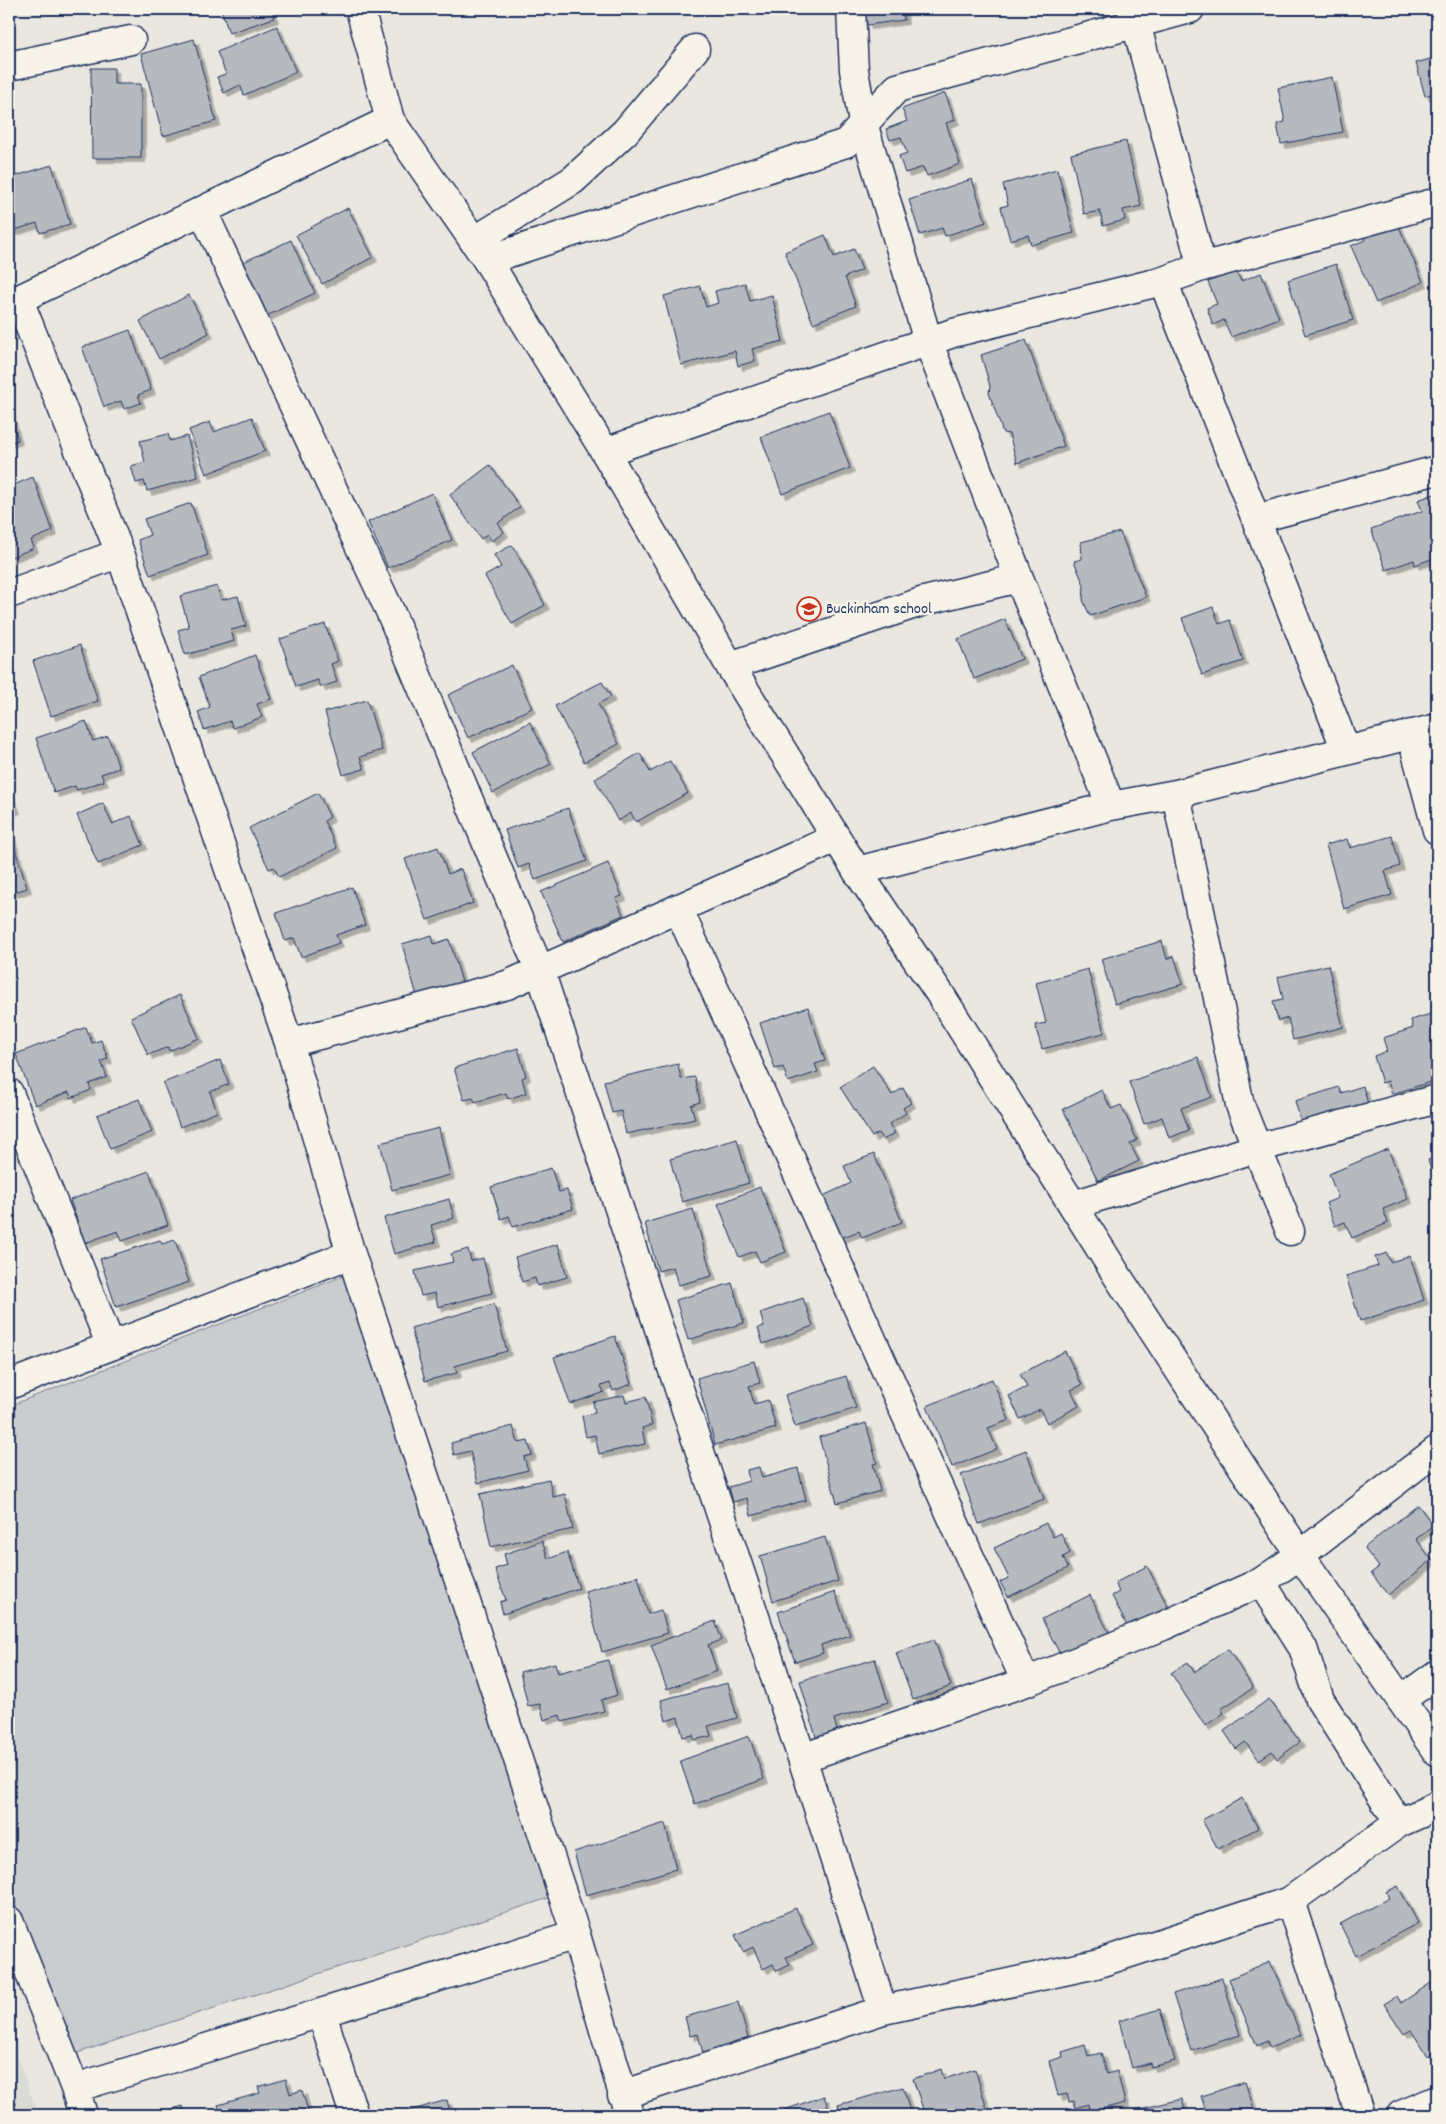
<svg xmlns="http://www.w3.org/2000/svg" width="1446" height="2124" font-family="Dekko,sans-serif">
  <defs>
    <filter id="shadow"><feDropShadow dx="4.5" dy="4.5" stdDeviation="0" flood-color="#0004"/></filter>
  </defs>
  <rect width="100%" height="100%" fill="#eae7e0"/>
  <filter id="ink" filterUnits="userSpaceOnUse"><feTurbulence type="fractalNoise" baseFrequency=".02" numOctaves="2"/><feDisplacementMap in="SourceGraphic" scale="10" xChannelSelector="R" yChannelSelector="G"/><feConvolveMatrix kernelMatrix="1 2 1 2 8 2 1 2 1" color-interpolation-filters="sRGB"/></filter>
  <g filter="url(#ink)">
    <path fill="#dadad6" d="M 9,2032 L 38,2115 L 9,2115 Z"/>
    <path fill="#cbcccd" stroke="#737e96" d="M 346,1275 L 558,1895 L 53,2061 L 9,1951 L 9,1406 Z"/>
    <path fill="#b6babf" stroke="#1b2f5e" filter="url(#shadow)" d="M 221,9 L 271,9 L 274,18 L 229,33 Z
      M 865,9 L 903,9 L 904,20 L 867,25 Z
      M 277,26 L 296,72 L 244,95 L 240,85 L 224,93 L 217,77 L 226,74 L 217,52 Z
      M 194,39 L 216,121 L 163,136 L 141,54 Z
      M 1437,57 L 1437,92 L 1425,96 L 1416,63 Z
      M 91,68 L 114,68 L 114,84 L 141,84 L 141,158 L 92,158 Z
      M 1332,77 L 1343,132 L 1281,144 L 1277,124 L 1285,122 L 1278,88 Z
      M 945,93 L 955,120 L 946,123 L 960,164 L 927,176 L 923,167 L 905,173 L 899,156 L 907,153 L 901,137 L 890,140 L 886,129 L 907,121 L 902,109 Z
      M 1126,141 L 1141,206 L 1123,210 L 1125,220 L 1103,226 L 1100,211 L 1084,214 L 1071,154 Z
      M 52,165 L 70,224 L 40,233 L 37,223 L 9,232 L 9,178 Z
      M 1057,169 L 1074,233 L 1031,245 L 1028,235 L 1010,240 L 1001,207 L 1008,205 L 1003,184 Z
      M 972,179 L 986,222 L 945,236 L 942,228 L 920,235 L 909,200 Z
      M 348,208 L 373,257 L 322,284 L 296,235 Z
      M 1397,222 L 1423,282 L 1376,303 L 1351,246 L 1365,240 L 1360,227 Z
      M 825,235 L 834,257 L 854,249 L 862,270 L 845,277 L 856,306 L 813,323 L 785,252 Z
      M 291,240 L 315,293 L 262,318 L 237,265 Z
      M 1336,264 L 1353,320 L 1305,335 L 1288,280 Z
      M 1236,271 L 1241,281 L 1261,273 L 1279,318 L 1231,337 L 1224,320 L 1213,325 L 1207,308 L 1217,304 L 1208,282 Z
      M 745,283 L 750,301 L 772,295 L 783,341 L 752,349 L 755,361 L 738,366 L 735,351 L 681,365 L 664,296 L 700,286 L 706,307 L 718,303 L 715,291 Z
      M 189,295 L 209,333 L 159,359 L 140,321 Z
      M 130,330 L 151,390 L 138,395 L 141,403 L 124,409 L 121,401 L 104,407 L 82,347 Z
      M 1026,340 L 1064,446 L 1017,463 L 1009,434 L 1003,433 L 989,393 L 990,386 L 981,355 Z
      M 9,408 L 18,440 L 9,443 Z
      M 829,411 L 850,468 L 782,494 L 761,437 Z
      M 252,417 L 265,451 L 206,474 L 189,430 L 210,422 L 214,432 Z
      M 168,434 L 170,441 L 187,436 L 198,477 L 147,491 L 144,481 L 136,483 L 131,466 L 145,462 L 140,441 Z
      M 490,465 L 520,507 L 498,523 L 504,532 L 492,541 L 487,534 L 481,539 L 450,495 Z
      M 33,477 L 53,531 L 31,540 L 34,548 L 9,558 L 9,487 Z
      M 432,493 L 452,540 L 388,568 L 368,522 Z
      M 1437,493 L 1437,557 L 1415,565 L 1414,560 L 1386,570 L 1371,529 L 1422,511 L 1418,500 Z
      M 191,503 L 208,555 L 150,575 L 138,540 L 150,535 L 144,519 Z
      M 1120,532 L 1146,597 L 1090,616 L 1083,600 L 1084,585 L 1074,561 L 1082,559 L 1081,542 Z
      M 512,545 L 545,605 L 512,624 L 485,576 L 501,567 L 494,555 Z
      M 217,586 L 221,600 L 238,596 L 246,626 L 231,630 L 234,641 L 185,655 L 178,630 L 189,627 L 180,596 Z
      M 1213,607 L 1219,624 L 1230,620 L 1243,661 L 1202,675 L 1182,618 Z
      M 1005,619 L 1022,659 L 974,679 L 958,639 Z
      M 325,624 L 338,661 L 331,664 L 337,682 L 321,687 L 318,680 L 296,687 L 280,639 Z
      M 80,645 L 98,701 L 51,716 L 33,661 Z
      M 255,655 L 271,699 L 257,704 L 262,717 L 233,728 L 230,721 L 204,730 L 198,712 L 210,707 L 199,677 Z
      M 512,665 L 532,708 L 468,738 L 448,695 Z
      M 602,682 L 611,697 L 598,704 L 619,744 L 584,762 L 555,706 Z
      M 367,700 L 382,750 L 360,757 L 364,769 L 343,775 L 325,712 Z
      M 86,721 L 93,741 L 108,736 L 119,768 L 101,774 L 104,781 L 77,790 L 75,786 L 54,793 L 36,738 Z
      M 530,722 L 551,764 L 493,793 L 473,752 Z
      M 640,753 L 650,772 L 670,761 L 688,793 L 636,822 L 631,813 L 618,821 L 595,779 Z
      M 9,792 L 16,809 L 9,812 Z
      M 318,793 L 330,817 L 324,821 L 337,848 L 279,877 L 274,867 L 269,869 L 249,828 Z
      M 103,803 L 112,824 L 131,816 L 143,845 L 98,864 L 77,815 Z
      M 568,808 L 587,861 L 535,880 L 529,864 L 518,868 L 505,830 Z
      M 9,830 L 27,888 L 9,894 Z
      M 1392,836 L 1400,866 L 1385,871 L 1392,895 L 1344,909 L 1326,845 L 1347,839 L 1350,848 Z
      M 438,847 L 448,874 L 461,869 L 473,903 L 427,920 L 405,859 Z
      M 608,863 L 622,896 L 616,898 L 623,915 L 563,942 L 541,892 Z
      M 352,887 L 365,925 L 336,935 L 339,943 L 301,957 L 294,938 L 285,941 L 276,913 Z
      M 432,935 L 434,944 L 449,939 L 465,992 L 420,1006 L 402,944 Z
      M 1162,941 L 1167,959 L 1174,956 L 1183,984 L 1115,1004 L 1101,959 Z
      M 1328,965 L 1343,1027 L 1293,1040 L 1288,1018 L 1278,1021 L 1273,1001 L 1283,999 L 1278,977 Z
      M 1088,969 L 1104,1033 L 1042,1049 L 1035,1025 L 1046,1023 L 1036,983 Z
      M 180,995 L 199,1038 L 169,1051 L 168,1047 L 148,1055 L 131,1017 Z
      M 808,1007 L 825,1061 L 815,1064 L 818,1072 L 788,1082 L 783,1067 L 775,1069 L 760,1023 Z
      M 1437,1012 L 1437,1080 L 1392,1094 L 1388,1081 L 1382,1083 L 1374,1056 L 1387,1051 L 1383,1038 L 1413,1028 L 1411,1020 Z
      M 86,1027 L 92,1043 L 101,1040 L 108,1059 L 101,1061 L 107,1077 L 89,1084 L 91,1090 L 71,1098 L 69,1092 L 35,1105 L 16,1054 Z
      M 518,1048 L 526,1076 L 522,1078 L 526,1093 L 508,1099 L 506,1093 L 475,1102 L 473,1098 L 464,1100 L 454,1068 Z
      M 1198,1057 L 1212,1097 L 1181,1108 L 1189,1130 L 1169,1138 L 1162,1117 L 1144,1124 L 1129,1082 Z
      M 220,1060 L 229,1084 L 210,1092 L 217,1112 L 180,1127 L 163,1083 Z
      M 678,1064 L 681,1079 L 695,1077 L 700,1102 L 691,1105 L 695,1119 L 626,1134 L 621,1111 L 612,1113 L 604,1081 Z
      M 873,1066 L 892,1095 L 903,1088 L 911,1103 L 903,1108 L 906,1113 L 889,1124 L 895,1133 L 883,1140 L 878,1133 L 872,1137 L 840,1087 Z
      M 1363,1086 L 1370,1111 L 1304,1132 L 1295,1101 L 1339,1087 L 1341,1093 Z
      M 1102,1090 L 1111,1109 L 1121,1105 L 1137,1140 L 1130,1144 L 1139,1161 L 1098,1181 L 1063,1109 Z
      M 139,1099 L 152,1132 L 110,1149 L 97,1115 Z
      M 439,1128 L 450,1175 L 392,1190 L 380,1143 Z
      M 737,1139 L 749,1183 L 682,1202 L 670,1159 Z
      M 1388,1149 L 1408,1199 L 1383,1209 L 1388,1223 L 1352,1238 L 1345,1222 L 1335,1226 L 1326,1203 L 1338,1198 L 1329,1174 Z
      M 874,1154 L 902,1222 L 862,1238 L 859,1231 L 838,1239 L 821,1197 L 851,1183 L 844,1166 Z
      M 1437,1157 L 1437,1190 L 1428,1160 Z
      M 551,1168 L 559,1192 L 567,1190 L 573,1209 L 513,1227 L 509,1216 L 501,1219 L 491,1187 Z
      M 149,1171 L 168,1225 L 122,1241 L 118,1231 L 85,1243 L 70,1200 Z
      M 760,1187 L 786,1252 L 760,1262 L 755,1251 L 739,1257 L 718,1204 Z
      M 449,1199 L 454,1218 L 431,1225 L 436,1242 L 394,1254 L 384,1218 Z
      M 693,1209 L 712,1276 L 678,1285 L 673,1267 L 658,1271 L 645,1223 Z
      M 160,1240 L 162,1244 L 175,1240 L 189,1282 L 116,1307 L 100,1259 Z
      M 558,1244 L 567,1277 L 537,1286 L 535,1278 L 522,1282 L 515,1257 Z
      M 468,1249 L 471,1261 L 483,1258 L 492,1293 L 438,1307 L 435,1293 L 421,1296 L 415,1271 L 453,1262 L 451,1254 Z
      M 1387,1253 L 1390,1262 L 1410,1256 L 1424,1300 L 1360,1321 L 1346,1276 L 1378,1266 L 1375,1257 Z
      M 732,1283 L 744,1323 L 688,1340 L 676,1300 Z
      M 803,1298 L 813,1326 L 763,1344 L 758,1328 L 764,1326 L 760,1313 Z
      M 494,1304 L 507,1351 L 455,1366 L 457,1373 L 425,1381 L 411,1328 Z
      M 615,1336 L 631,1384 L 613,1391 L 610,1383 L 601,1386 L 604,1392 L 570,1404 L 554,1357 Z
      M 1065,1351 L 1082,1385 L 1071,1390 L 1079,1406 L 1047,1423 L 1040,1409 L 1020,1419 L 1009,1396 L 1027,1387 L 1020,1374 Z
      M 754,1361 L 760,1383 L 749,1386 L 754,1404 L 768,1400 L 776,1428 L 715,1445 L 697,1378 Z
      M 846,1376 L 856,1408 L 795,1427 L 785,1395 Z
      M 992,1379 L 1009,1420 L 988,1428 L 997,1449 L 952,1467 L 927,1406 Z
      M 624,1395 L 626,1402 L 646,1397 L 652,1425 L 642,1428 L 645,1444 L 599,1454 L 595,1435 L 586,1437 L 582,1416 L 595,1413 L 593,1402 Z
      M 866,1423 L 877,1463 L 873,1464 L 880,1491 L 837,1503 L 819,1437 Z
      M 513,1426 L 518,1443 L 528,1441 L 532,1455 L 524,1457 L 528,1470 L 478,1483 L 470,1451 L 454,1455 L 451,1443 Z
      M 1026,1450 L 1044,1499 L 979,1524 L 961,1475 Z
      M 759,1467 L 762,1478 L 798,1468 L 806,1500 L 751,1516 L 747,1498 L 733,1502 L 729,1487 L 749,1481 L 747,1470 Z
      M 549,1479 L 553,1497 L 565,1494 L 573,1529 L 491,1547 L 480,1494 Z
      M 1418,1505 L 1433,1525 L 1416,1539 L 1432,1560 L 1388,1595 L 1371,1573 L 1379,1567 L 1364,1548 Z
      M 1046,1523 L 1053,1537 L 1061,1533 L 1070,1553 L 1063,1557 L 1068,1568 L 1008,1597 L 1000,1582 L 1009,1578 L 994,1548 Z
      M 825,1537 L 838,1581 L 773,1601 L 760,1556 Z
      M 542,1541 L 548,1559 L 567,1552 L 579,1588 L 503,1614 L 500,1602 L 506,1600 L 495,1569 L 507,1565 L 504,1554 Z
      M 1147,1566 L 1169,1609 L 1129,1630 L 1112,1596 L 1119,1592 L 1115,1583 Z
      M 638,1576 L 648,1614 L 661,1610 L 668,1633 L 602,1652 L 585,1591 Z
      M 835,1592 L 850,1635 L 821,1645 L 823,1653 L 795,1662 L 778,1612 Z
      M 1090,1595 L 1111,1637 L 1061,1656 L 1042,1619 Z
      M 715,1621 L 722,1640 L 708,1645 L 717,1671 L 667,1689 L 651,1645 Z
      M 934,1639 L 951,1686 L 913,1700 L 896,1653 Z
      M 1228,1649 L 1253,1688 L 1221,1709 L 1224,1713 L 1205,1726 L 1171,1673 L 1188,1662 L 1194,1672 Z
      M 875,1659 L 888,1702 L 834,1719 L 838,1734 L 817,1741 L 800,1681 Z
      M 608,1660 L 617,1695 L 601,1700 L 604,1711 L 562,1722 L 560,1715 L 544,1720 L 540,1704 L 528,1706 L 520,1672 L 555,1663 L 558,1673 Z
      M 728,1683 L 737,1718 L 708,1726 L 711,1736 L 694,1740 L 693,1735 L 683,1737 L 678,1717 L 666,1721 L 661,1700 Z
      M 1269,1699 L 1300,1742 L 1277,1759 L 1272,1751 L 1259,1760 L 1245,1742 L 1236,1749 L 1224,1731 Z
      M 749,1736 L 764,1779 L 695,1804 L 680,1761 Z
      M 1242,1798 L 1258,1828 L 1218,1849 L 1202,1820 Z
      M 665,1823 L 676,1869 L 586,1895 L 574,1852 Z
      M 1398,1886 L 1418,1923 L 1356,1956 L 1340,1924 L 1389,1898 L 1386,1892 Z
      M 796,1908 L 813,1945 L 786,1957 L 790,1965 L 776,1971 L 773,1964 L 763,1969 L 753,1947 L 743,1952 L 735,1935 Z
      M 1270,1961 L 1301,2035 L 1270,2048 L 1267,2041 L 1257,2046 L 1229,1979 Z
      M 1222,1978 L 1240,2035 L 1191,2051 L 1173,1994 Z
      M 1437,1979 L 1437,2050 L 1428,2057 L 1411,2030 L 1404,2034 L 1384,2004 L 1397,1996 L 1401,2003 Z
      M 738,2002 L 752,2053 L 704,2057 L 698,2034 L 690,2036 L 685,2017 Z
      M 1160,2009 L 1175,2061 L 1151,2067 L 1150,2063 L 1132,2068 L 1119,2021 Z
      M 1085,2045 L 1088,2056 L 1101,2053 L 1107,2074 L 1117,2071 L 1125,2103 L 1090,2112 L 1088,2104 L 1075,2108 L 1074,2101 L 1069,2102 L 1067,2094 L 1058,2096 L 1049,2061 L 1063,2057 L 1062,2052 Z
      M 941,2069 L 944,2079 L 975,2069 L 987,2109 L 968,2115 L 925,2115 L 913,2079 Z
      M 286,2079 L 290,2094 L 302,2090 L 309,2115 L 221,2115 L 218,2105 L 260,2093 L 258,2087 Z
      M 1245,2082 L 1256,2115 L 1207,2115 L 1201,2096 Z
      M 903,2087 L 911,2115 L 841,2115 L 838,2105 Z
      M 824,2096 L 831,2115 L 770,2115 Z
      M 1182,2099 L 1186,2115 L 1141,2115 L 1140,2109 Z
      M 447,2100 L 451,2115 L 395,2115 Z
      M 183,2106 L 186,2115 L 152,2115 Z"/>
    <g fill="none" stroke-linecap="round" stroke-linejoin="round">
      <g stroke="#1b2f5e" stroke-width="31">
        <path id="street" d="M 851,9 L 854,70 L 863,123 L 928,341 L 1019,578 L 1111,806
          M 1132,9 L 1202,267
          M 9,66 L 131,40
          M 203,212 L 390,611 L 540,971 L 802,1758 L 883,2010
          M 474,241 L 573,180 L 625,132 L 695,49
          M 487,260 L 846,143 L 897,88 L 1190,9
          M 1163,281 L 1346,750
          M 19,300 L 120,553 L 289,1043 L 351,1254 L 576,1935 L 629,2115
          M 9,304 L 390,120
          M 605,452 L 953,333 L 1163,281 L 1202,267 L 1437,202
          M 1256,519 L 1437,470
          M 9,594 L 120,553
          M 730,666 L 924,601 L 1019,578
          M 1411,734 L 1437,830
          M 1176,794 L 1240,1105 L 1290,1231
          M 857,871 L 1111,806 L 1176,794 L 1437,728
          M 678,908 L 1026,1682
          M 289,1043 L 507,985 L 836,838
          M 9,1093 L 111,1346
          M 1073,1205 L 1257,1148 L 1437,1099
          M 9,1385 L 351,1254
          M 1261,1582 L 1303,1648 L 1320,1700 L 1399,1823
          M 1401,1700 L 1437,1674
          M 802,1758 L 1026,1682 L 1163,1626 L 1261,1582 L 1300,1555 L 1437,1450
          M 1290,1901 L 1360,2115
          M 9,1921 L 75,2088 L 83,2115
          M 322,2014 L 354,2115
          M 75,2088 L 576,1935
          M 622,2095 L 883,2010 L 1096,1964 L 1290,1901 L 1399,1823 L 1437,1806
          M 1401,2115 L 1437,2100"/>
      </g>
      <g stroke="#1b2f5e" stroke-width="31">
        <path id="secondary" d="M 360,9 L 390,120 L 487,260 L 605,452 L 730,666 L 857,871 L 940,994 L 1118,1277 L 1300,1555 L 1437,1752"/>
      </g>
      <use href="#street" stroke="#f7f3e8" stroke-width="28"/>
      <use href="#secondary" stroke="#f7f3e8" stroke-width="28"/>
    </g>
  </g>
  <defs>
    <g id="school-ring" transform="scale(1.25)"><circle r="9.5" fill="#f7f3e8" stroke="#c8321e" stroke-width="1.5"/><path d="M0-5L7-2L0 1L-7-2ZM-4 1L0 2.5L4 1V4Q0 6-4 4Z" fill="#c8321e"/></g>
  </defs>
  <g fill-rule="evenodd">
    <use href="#school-ring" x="809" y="609"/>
  </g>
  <g text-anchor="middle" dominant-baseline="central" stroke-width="5" stroke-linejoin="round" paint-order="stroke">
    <g font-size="16" fill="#1b2f5e" stroke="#f7f3e8" text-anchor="start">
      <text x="826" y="609">Buckinham school</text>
    </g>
  </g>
  <rect width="1446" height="2124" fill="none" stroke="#f7f3e8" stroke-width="30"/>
  <rect x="15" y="15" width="1416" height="2094" fill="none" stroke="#1b2f5e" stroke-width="2" filter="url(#ink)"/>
</svg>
